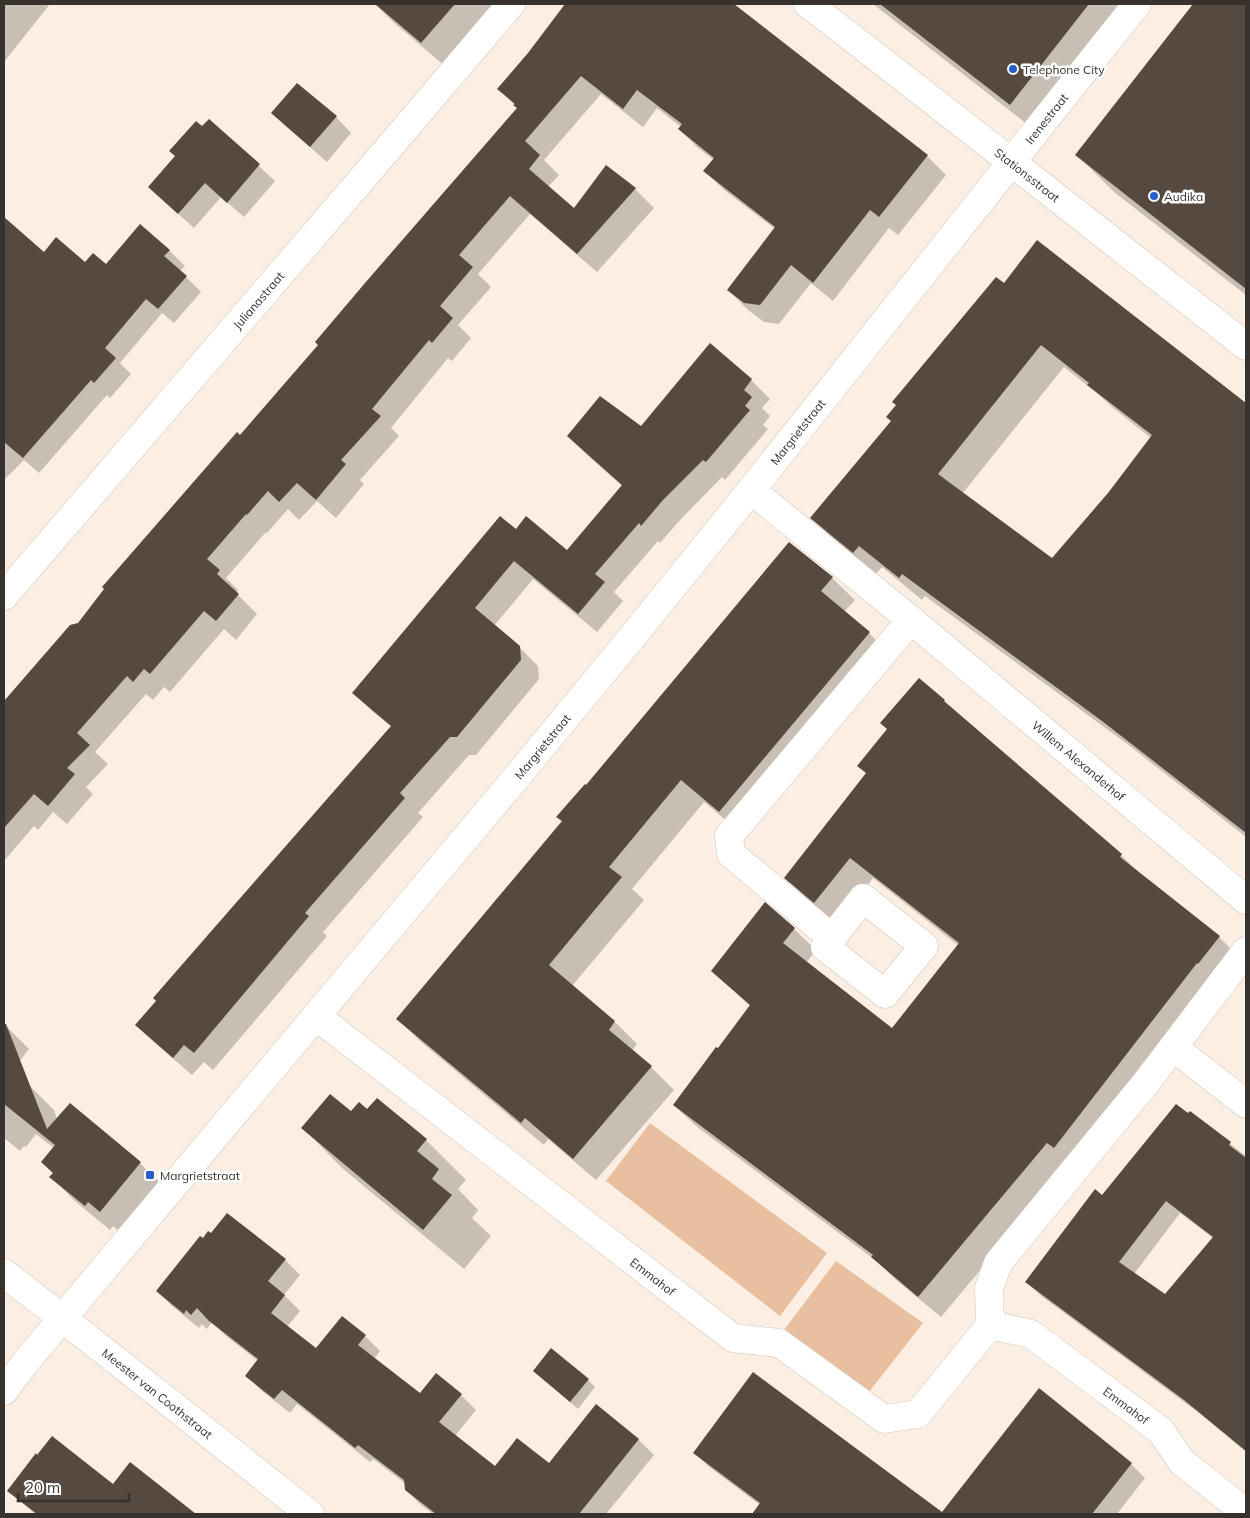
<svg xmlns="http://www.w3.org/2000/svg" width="1250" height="1518" font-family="Mulish,sans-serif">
  <rect width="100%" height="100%" fill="#fceee2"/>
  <path fill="#e9c09f" d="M 650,1123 L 827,1253 L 780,1316 L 606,1181 Z
    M 836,1261 L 923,1323 L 869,1392 L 784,1330 Z"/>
  <path fill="#0003" fill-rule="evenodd" d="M 4,4 L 50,4 L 4,62 Z
    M 375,4 L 512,4 L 452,72 L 393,22 Z
    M 567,4 L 731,4 L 927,156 L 946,175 L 898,235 L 889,228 L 833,301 L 811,283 L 779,324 L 764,322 L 747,309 L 728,290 L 775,229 L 724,190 L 705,171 L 714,160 L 698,148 L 679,129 L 681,127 L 657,108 L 643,127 L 601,94 L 544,160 L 559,175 L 548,187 L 574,210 L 606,167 L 635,189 L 654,208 L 597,272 L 530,214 L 478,274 L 491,287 L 458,325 L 471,338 L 452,361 L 448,358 L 391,428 L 399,436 L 360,480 L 364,484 L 336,518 L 317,501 L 299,520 L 288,509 L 267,533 L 266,532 L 226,578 L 238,590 L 236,593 L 257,614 L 236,640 L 224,629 L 170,692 L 164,687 L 153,700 L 146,694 L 95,752 L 108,764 L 86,787 L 93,794 L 67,824 L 53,812 L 38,830 L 34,826 L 4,861 L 4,703 L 70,626 L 79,624 L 320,345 L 518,109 L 499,88 L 529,54 Z
    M 873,4 L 1144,4 L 1041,135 Z
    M 1194,4 L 1246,4 L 1246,295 L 1114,192 L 1077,155 Z
    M 273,113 L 336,117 L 351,133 L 327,162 L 288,128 Z
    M 209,120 L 275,181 L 244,217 L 221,197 L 194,228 L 165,202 Z
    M 1038,242 L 1246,406 L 1246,837 L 1126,743 L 925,596 L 922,600 L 882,567 L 876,574 L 834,540 L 812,518 L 1004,285 ZM 1064,367 L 1098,394 L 1112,407 L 1151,438 L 1109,494 L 1053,560 L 962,494 Z
    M 34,246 L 44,254 L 85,264 L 106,266 L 169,250 L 185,266 L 180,271 L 201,292 L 174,323 L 162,313 L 120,363 L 131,374 L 110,398 L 107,395 L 39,473 L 24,460 L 4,480 L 4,279 Z
    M 710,345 L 751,380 L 770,399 L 762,408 L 770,416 L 763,425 L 768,429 L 725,480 L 722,477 L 681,519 L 660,543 L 658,541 L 614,592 L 623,601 L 597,632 L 533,579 L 494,626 L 519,647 L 538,666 L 539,679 L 476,755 L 469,755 L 418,813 L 423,817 L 323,932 L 327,936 L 213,1070 L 204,1062 L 192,1075 L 155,1043 L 137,1025 L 392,727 L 372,711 L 354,693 L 516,530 L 567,551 L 622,486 L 587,455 L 568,436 L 641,428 Z
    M 832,578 L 855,600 L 844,612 L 869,633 L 892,656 L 742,834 L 704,802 L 632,889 L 644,900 L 572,986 L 615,1022 L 637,1044 L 632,1051 L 651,1067 L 674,1090 L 596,1180 L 548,1139 L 544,1145 L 420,1041 L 398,1019 L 563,822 L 558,817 L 586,786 Z
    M 867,773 L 1121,855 L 1143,877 L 1219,937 L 1241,959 L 941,1317 L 895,1279 L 879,1263 L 696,1126 L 674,1105 L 718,1050 L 750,1006 L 713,971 L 794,929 L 816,950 L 806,963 L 892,1030 L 959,946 L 873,878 L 837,924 L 807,899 L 786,878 Z
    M 4,1024 L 29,1049 L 15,1067 L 28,1084 L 54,1110 L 57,1119 L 140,1163 L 165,1188 L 125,1236 L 113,1226 L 110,1230 L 76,1202 L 51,1177 L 54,1174 L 42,1162 L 54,1148 L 36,1134 L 26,1147 L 24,1146 L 20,1151 L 4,1138 Z
    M 378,1100 L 426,1140 L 466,1180 L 458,1189 L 478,1210 L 472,1218 L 491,1236 L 464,1269 L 342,1168 L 303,1128 L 367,1111 Z
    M 1190,1113 L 1246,1156 L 1246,1452 L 1199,1413 L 1040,1295 L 1027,1282 L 1103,1197 ZM 1180,1213 L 1213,1238 L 1166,1296 L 1134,1274 Z
    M 285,1260 L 300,1275 L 284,1295 L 300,1311 L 287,1327 L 316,1350 L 342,1317 L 365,1336 L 380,1351 L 374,1359 L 420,1395 L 461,1395 L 476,1410 L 455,1436 L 496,1468 L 549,1464 L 596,1406 L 639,1440 L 654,1455 L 606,1514 L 433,1514 L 421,1505 L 406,1490 L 406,1484 L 373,1459 L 370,1462 L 297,1404 L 290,1413 L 262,1391 L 247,1376 L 258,1361 L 226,1336 L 212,1322 L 207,1329 L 202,1324 L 199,1328 L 172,1306 L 157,1291 Z
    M 534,1371 L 588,1380 L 595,1387 L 578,1409 Z
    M 1039,1390 L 1131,1464 L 1145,1478 L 1117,1514 L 942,1514 Z
    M 695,1453 L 920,1501 L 910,1514 L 765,1514 L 759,1508 L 760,1505 L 708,1466 Z
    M 130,1464 L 194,1514 L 35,1514 L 9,1491 L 113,1486 Z"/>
  <path fill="#554940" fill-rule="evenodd" d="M 375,4 L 455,4 L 421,43 Z
    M 565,4 L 734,4 L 928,155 L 879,217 L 870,210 L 813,283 L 791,265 L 760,305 L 744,303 L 727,290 L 775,227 L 703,171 L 714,158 L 678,129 L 682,124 L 637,90 L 623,109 L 581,76 L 525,141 L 540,155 L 529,169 L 574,208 L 606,165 L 636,188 L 577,254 L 510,196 L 459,255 L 473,267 L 440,306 L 453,318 L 432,343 L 429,340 L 372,409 L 381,416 L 341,460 L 346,464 L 316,500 L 297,483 L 279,502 L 268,491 L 247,515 L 246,514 L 207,559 L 220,570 L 217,574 L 239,594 L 216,621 L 204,611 L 150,674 L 144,669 L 133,682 L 127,676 L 77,733 L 90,745 L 67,768 L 75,774 L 48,806 L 34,794 L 4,828 L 4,701 L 70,625 L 78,623 L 104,589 L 102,587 L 237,432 L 240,435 L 318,345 L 315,342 L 365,283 L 517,108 L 513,105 L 515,104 L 497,89 L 528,53 Z
    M 880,4 L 1089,4 L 1010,105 Z
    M 1193,4 L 1246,4 L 1246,289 L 1075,155 Z
    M 297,83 L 337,116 L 310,147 L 271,113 Z
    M 209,119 L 260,164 L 227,203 L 205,183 L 178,214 L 148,187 L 175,156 L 169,151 L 196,121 L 202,126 Z
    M 4,217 L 44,252 L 56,237 L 85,262 L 93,253 L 106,264 L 140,224 L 170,250 L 164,256 L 187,276 L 158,309 L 146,299 L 105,348 L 116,358 L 94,383 L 91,380 L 23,458 L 4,442 Z
    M 1037,240 L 1246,403 L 1246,833 L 1102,721 L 902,574 L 899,578 L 859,546 L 853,553 L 810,518 L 891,421 L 886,417 L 896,405 L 892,402 L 996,277 L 1004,283 ZM 1041,345 L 1089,383 L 1087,385 L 1152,435 L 1108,493 L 1052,558 L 938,474 Z
    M 710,343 L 752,379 L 744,390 L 752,397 L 745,406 L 750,410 L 706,462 L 703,460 L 663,500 L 641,526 L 639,523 L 595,574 L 605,582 L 578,614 L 514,561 L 475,608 L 520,646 L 521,660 L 457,737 L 450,737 L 400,793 L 405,798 L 305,913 L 309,916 L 194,1053 L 184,1045 L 173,1058 L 135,1025 L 156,1001 L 153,998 L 214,928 L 391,726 L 352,693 L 500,516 L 516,529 L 526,516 L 567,550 L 622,485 L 567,436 L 600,396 L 641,426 Z
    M 789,542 L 833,577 L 821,591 L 870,632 L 719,812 L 681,780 L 609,867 L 622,877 L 549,965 L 615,1021 L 609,1030 L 652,1066 L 573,1159 L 525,1118 L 521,1123 L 396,1019 L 562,821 L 556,817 L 585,784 L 586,785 Z
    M 919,678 L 945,700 L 944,701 L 1122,854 L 1120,857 L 1220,936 L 1198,964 L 1197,963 L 1054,1148 L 1047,1143 L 918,1297 L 871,1257 L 873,1255 L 673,1105 L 716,1047 L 718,1048 L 750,1005 L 711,971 L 765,902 L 795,928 L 783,943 L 892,1028 L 959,943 L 850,858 L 814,903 L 784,878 L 866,773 L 857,766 L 887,729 L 880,723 Z
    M 4,1024 L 6,1024 L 47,1129 L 70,1103 L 141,1162 L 100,1212 L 88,1202 L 85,1206 L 49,1177 L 53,1173 L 41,1162 L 55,1145 L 4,1104 Z
    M 330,1094 L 351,1111 L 359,1102 L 367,1109 L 377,1098 L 427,1139 L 417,1151 L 439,1169 L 432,1179 L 452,1195 L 423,1230 L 301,1128 Z
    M 1176,1104 L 1188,1113 L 1190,1111 L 1231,1142 L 1229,1145 L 1246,1158 L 1246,1451 L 1184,1400 L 1025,1282 L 1095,1189 L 1102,1195 ZM 1166,1201 L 1213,1237 L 1165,1294 L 1119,1262 Z
    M 227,1213 L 286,1259 L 268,1281 L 285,1295 L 271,1313 L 316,1348 L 342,1316 L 366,1335 L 358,1345 L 420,1393 L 436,1373 L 462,1394 L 439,1422 L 495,1466 L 517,1438 L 549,1463 L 596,1404 L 639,1439 L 579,1514 L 436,1514 L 405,1490 L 404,1480 L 358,1445 L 355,1448 L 282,1390 L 274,1399 L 245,1376 L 258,1359 L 209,1321 L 197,1308 L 191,1315 L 186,1310 L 184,1314 L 156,1291 L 200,1236 L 203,1238 L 208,1231 L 211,1233 Z
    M 551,1348 L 589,1379 L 570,1402 L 533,1371 Z
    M 753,1372 L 942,1512 L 1039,1388 L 1132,1463 L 1092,1514 L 752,1514 L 760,1503 L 693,1453 Z
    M 52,1436 L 113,1484 L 130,1462 L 196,1514 L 37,1514 L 7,1491 L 36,1453 L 37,1455 Z"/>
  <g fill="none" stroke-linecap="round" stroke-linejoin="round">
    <g stroke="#d3c5ba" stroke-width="29">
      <g id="minor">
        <path id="s1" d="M 808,4 C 955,117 1100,232 1246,346"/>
        <path id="s2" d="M 751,490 L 911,620 L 1246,900"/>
        <path id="s3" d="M 4,596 L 380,158 L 511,4"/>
        <path d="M 832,938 L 863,898 L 924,946 L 885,994 L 825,947 L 832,938 L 731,854 L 729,836 L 911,620"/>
        <path id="s4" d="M 316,1016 L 733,1338 L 779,1343 L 884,1419 L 918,1414 L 990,1325 L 989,1288 L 998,1263 L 1145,1084 L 1246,951"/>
        <path d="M 1173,1047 L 1246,1104"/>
        <path id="s5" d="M 990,1325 L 1031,1334 L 1161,1431 L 1182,1462 L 1246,1513"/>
        <path id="s6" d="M 4,1391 L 24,1364 L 515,779 L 637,631 L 751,490 L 1137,4"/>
      </g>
    </g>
    <g stroke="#d3c5ba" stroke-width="29">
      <g id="tertiary">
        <path id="s7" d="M 4,1273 L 117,1361 L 310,1514"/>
      </g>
    </g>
    <use href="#minor" stroke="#fff" stroke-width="28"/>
    <use href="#tertiary" stroke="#fff" stroke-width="28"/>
  </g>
  <g fill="#245fcc" stroke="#fff" stroke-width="2">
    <circle cx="1013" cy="69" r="5"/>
    <circle cx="1154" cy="196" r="5"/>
    <rect x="145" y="1170" width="10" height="10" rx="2.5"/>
  </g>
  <g text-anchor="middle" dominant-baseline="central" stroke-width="5" stroke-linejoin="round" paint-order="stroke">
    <g font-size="12" fill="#37322d" stroke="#fff" text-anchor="start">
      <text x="1023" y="69">Telephone City</text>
      <text x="1164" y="196">Audika</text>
      <text x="160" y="1175">Margrietstraat</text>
    </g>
    <g font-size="12" fill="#37322d" stroke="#fff">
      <text stroke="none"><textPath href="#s6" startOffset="1645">Irenestraat</textPath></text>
      <text stroke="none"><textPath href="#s1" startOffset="278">Stationsstraat</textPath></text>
      <text stroke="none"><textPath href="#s3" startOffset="390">Julianastraat</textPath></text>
      <text stroke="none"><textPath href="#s6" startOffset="1245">Margrietstraat</textPath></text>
      <text stroke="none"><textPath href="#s6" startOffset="840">Margrietstraat</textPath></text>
      <text stroke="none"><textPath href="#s2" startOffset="425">Willem Alexanderhof</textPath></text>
      <text stroke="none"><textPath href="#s4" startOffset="426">Emmahof</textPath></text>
      <text stroke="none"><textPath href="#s7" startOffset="195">Meester van Coothstraat</textPath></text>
      <text stroke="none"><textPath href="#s5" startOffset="161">Emmahof</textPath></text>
    </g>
  </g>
  <rect width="1250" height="1518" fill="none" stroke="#37322d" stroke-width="10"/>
  <path d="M18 1493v8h111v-8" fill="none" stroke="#37322d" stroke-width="2.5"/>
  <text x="25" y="1493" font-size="15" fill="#37322d" stroke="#ffffff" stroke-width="4" paint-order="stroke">20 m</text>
</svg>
